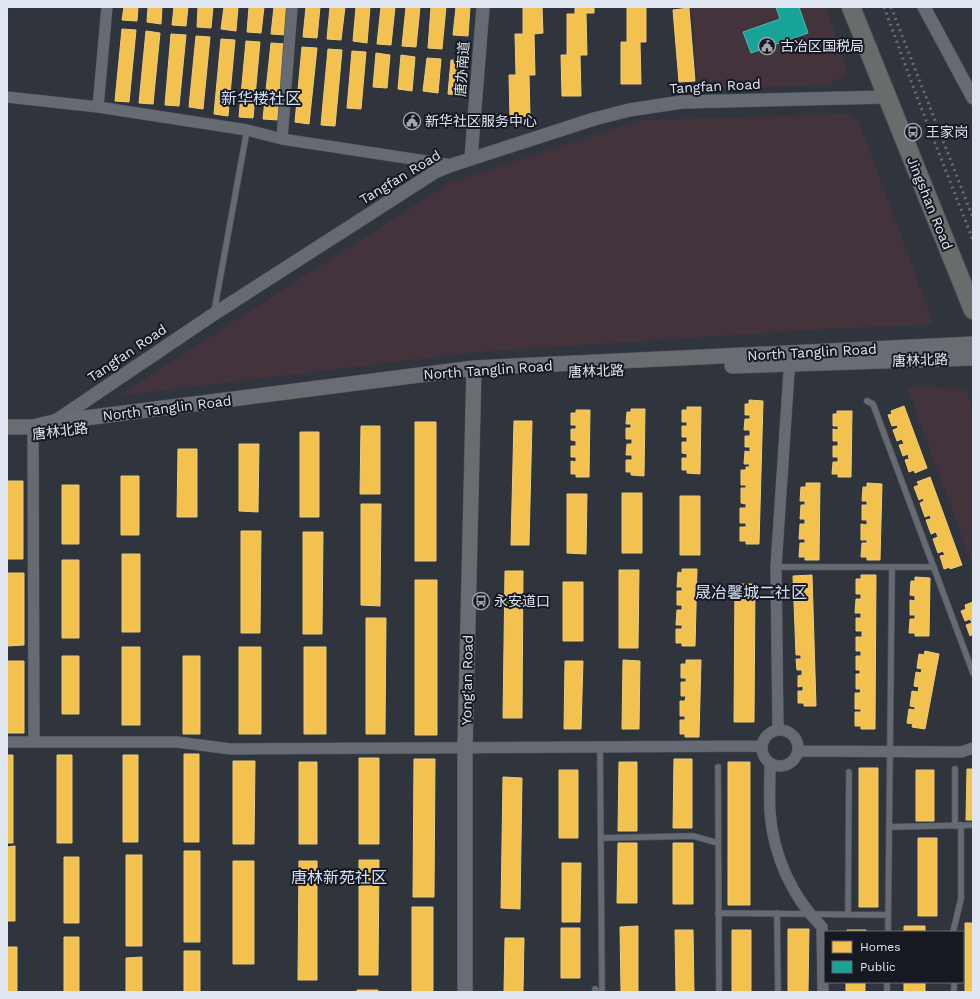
<svg xmlns="http://www.w3.org/2000/svg" width="980" height="999" font-family="'Work Sans','Noto Sans SC',sans-serif">
  <rect width="100%" height="100%" fill="#2f343d"/>
  <path fill="#42333d" d="M 689,7 L 826,7 L 849,73 L 829,85 L 697,89 L 693,18 Z
    M 849,114 L 858,119 L 933,321 L 925,325 L 827,329 L 477,352 L 118,396 L 449,183 L 640,120 Z
    M 906,386 L 966,389 L 973,409 L 973,566 Z"/>
  <path fill="#f2c14e" stroke="#edcc7f" d="M 124,7 L 138,7 L 137,21 L 122,20 Z
    M 148,7 L 162,7 L 161,24 L 147,22 Z
    M 174,7 L 188,7 L 186,26 L 172,25 Z
    M 198,7 L 213,7 L 211,28 L 197,27 Z
    M 224,7 L 238,7 L 236,31 L 221,29 Z
    M 249,7 L 264,7 L 261,33 L 247,32 Z
    M 274,7 L 288,7 L 285,35 L 271,34 Z
    M 306,7 L 320,7 L 317,38 L 303,37 Z
    M 330,7 L 345,7 L 341,40 L 327,39 Z
    M 356,7 L 370,7 L 367,43 L 353,41 Z
    M 381,7 L 395,7 L 391,45 L 377,44 Z
    M 406,7 L 420,7 L 416,47 L 402,46 Z
    M 431,7 L 446,7 L 442,49 L 428,48 Z
    M 456,7 L 470,7 L 468,36 L 453,35 Z
    M 523,7 L 542,7 L 543,33 L 534,34 L 535,75 L 529,75 L 530,116 L 510,117 L 509,75 L 516,75 L 515,34 L 523,34 Z
    M 575,7 L 594,7 L 594,13 L 586,13 L 587,55 L 580,55 L 581,96 L 562,96 L 561,55 L 567,55 L 567,14 L 575,14 Z
    M 627,7 L 646,7 L 646,42 L 640,42 L 641,84 L 621,84 L 621,42 L 627,42 Z
    M 689,8 L 695,81 L 679,82 L 673,10 Z
    M 122,29 L 136,30 L 129,102 L 115,101 Z
    M 146,31 L 160,33 L 153,104 L 139,103 Z
    M 171,34 L 186,35 L 179,106 L 165,105 Z
    M 196,36 L 210,37 L 203,109 L 189,107 Z
    M 221,39 L 235,40 L 228,116 L 214,114 Z
    M 246,41 L 260,42 L 253,118 L 239,117 Z
    M 271,43 L 285,44 L 278,120 L 263,119 Z
    M 302,47 L 317,48 L 309,124 L 295,122 Z
    M 328,49 L 342,50 L 335,126 L 321,125 Z
    M 352,51 L 366,52 L 361,109 L 347,108 Z
    M 376,53 L 390,55 L 387,88 L 373,87 Z
    M 401,55 L 415,57 L 412,91 L 398,89 Z
    M 427,58 L 441,59 L 438,93 L 423,91 Z
    M 451,60 L 465,61 L 462,95 L 448,94 Z
    M 749,400 L 763,401 L 759,544 L 746,544 L 746,541 L 740,541 L 740,527 L 746,527 L 746,523 L 740,523 L 740,508 L 746,508 L 746,504 L 741,503 L 741,488 L 746,488 L 746,485 L 741,485 L 741,470 L 746,470 L 746,467 L 749,467 L 750,464 L 744,464 L 745,451 L 750,452 L 750,447 L 745,447 L 745,436 L 750,436 L 750,430 L 744,430 L 745,419 L 750,419 L 750,415 L 745,415 L 745,404 L 749,404 Z
    M 904,406 L 927,468 L 915,473 L 914,470 L 909,472 L 905,460 L 909,459 L 908,454 L 903,456 L 899,445 L 904,444 L 902,439 L 897,441 L 893,430 L 898,428 L 897,425 L 892,426 L 888,415 L 892,414 L 891,411 Z
    M 687,407 L 701,407 L 700,474 L 687,473 L 687,470 L 682,470 L 682,458 L 687,458 L 687,454 L 682,453 L 682,442 L 687,442 L 687,437 L 682,437 L 682,426 L 687,426 L 687,422 L 682,422 L 682,410 L 687,410 Z
    M 631,409 L 645,409 L 644,476 L 631,475 L 631,472 L 626,472 L 626,460 L 632,460 L 632,455 L 626,455 L 627,444 L 632,444 L 632,439 L 626,439 L 626,428 L 631,428 L 631,424 L 626,424 L 627,412 L 631,412 Z
    M 576,410 L 590,410 L 589,477 L 576,477 L 576,474 L 571,474 L 571,461 L 576,462 L 576,457 L 571,457 L 571,446 L 576,446 L 576,441 L 571,440 L 571,429 L 576,429 L 576,425 L 571,425 L 571,413 L 576,413 Z
    M 837,411 L 852,411 L 851,477 L 838,477 L 838,474 L 832,474 L 833,462 L 838,462 L 838,457 L 833,457 L 833,446 L 838,446 L 838,441 L 833,441 L 833,429 L 838,430 L 838,426 L 833,426 L 833,414 L 837,414 Z
    M 514,421 L 532,421 L 529,545 L 511,545 Z
    M 415,422 L 436,422 L 436,561 L 415,561 Z
    M 361,426 L 380,426 L 380,494 L 360,494 Z
    M 300,432 L 319,432 L 319,517 L 300,517 Z
    M 239,444 L 259,444 L 258,512 L 239,511 Z
    M 178,449 L 197,449 L 197,517 L 177,517 Z
    M 121,476 L 139,476 L 139,535 L 121,535 Z
    M 930,477 L 962,565 L 950,569 L 950,567 L 944,569 L 940,556 L 945,555 L 943,551 L 938,553 L 933,539 L 938,537 L 936,532 L 931,534 L 926,520 L 931,519 L 930,515 L 925,517 L 920,503 L 924,501 L 923,498 L 919,500 L 914,487 L 919,485 L 917,482 Z
    M 7,481 L 23,481 L 23,559 L 7,559 Z
    M 806,483 L 820,483 L 819,560 L 805,560 L 805,557 L 799,557 L 800,543 L 805,543 L 805,539 L 799,539 L 800,524 L 805,524 L 805,519 L 800,519 L 801,505 L 805,505 L 805,501 L 800,501 L 801,487 L 806,487 Z
    M 867,483 L 882,484 L 880,560 L 867,560 L 867,557 L 861,557 L 862,543 L 867,543 L 867,540 L 861,540 L 861,524 L 867,525 L 867,520 L 862,520 L 862,505 L 867,505 L 867,501 L 862,501 L 863,487 L 867,487 Z
    M 62,485 L 79,485 L 79,544 L 62,544 Z
    M 622,493 L 642,493 L 642,553 L 622,553 Z
    M 567,494 L 587,494 L 586,554 L 567,553 Z
    M 680,496 L 700,496 L 700,555 L 680,555 Z
    M 361,504 L 381,504 L 380,606 L 361,605 Z
    M 241,531 L 261,531 L 260,633 L 241,633 Z
    M 303,532 L 323,532 L 322,634 L 303,634 Z
    M 122,554 L 140,554 L 140,632 L 122,632 Z
    M 62,560 L 79,560 L 79,638 L 62,638 Z
    M 682,569 L 697,569 L 695,646 L 682,646 L 682,643 L 676,643 L 676,629 L 682,629 L 682,625 L 676,625 L 677,610 L 682,610 L 682,605 L 677,605 L 677,591 L 682,591 L 682,587 L 677,587 L 678,572 L 682,573 Z
    M 619,570 L 639,570 L 638,648 L 619,648 Z
    M 505,571 L 523,571 L 522,718 L 503,718 Z
    M 7,573 L 24,573 L 24,645 L 7,646 Z
    M 812,575 L 816,706 L 804,706 L 804,703 L 798,703 L 798,691 L 803,691 L 803,686 L 798,687 L 798,676 L 802,675 L 802,670 L 797,670 L 796,659 L 801,659 L 801,655 L 796,655 L 793,576 Z
    M 861,575 L 876,575 L 875,729 L 861,729 L 861,726 L 855,726 L 855,712 L 861,712 L 861,709 L 855,709 L 855,693 L 860,693 L 861,689 L 856,689 L 856,674 L 860,674 L 860,670 L 856,670 L 856,656 L 861,656 L 861,651 L 856,651 L 856,637 L 862,637 L 862,631 L 856,631 L 856,618 L 861,618 L 861,613 L 855,613 L 856,599 L 861,599 L 861,594 L 856,594 L 856,579 L 861,579 Z
    M 915,577 L 930,578 L 929,636 L 915,636 L 915,633 L 909,633 L 910,619 L 915,619 L 915,615 L 910,615 L 910,600 L 915,601 L 915,596 L 910,595 L 911,581 L 915,581 Z
    M 415,580 L 437,580 L 437,735 L 415,735 Z
    M 563,582 L 583,582 L 583,641 L 563,641 Z
    M 735,584 L 755,584 L 754,722 L 734,722 Z
    M 973,602 L 973,634 L 970,636 L 966,625 L 972,623 L 970,619 L 965,621 L 961,611 L 966,609 L 965,605 Z
    M 366,618 L 386,618 L 385,734 L 366,734 Z
    M 122,647 L 140,647 L 140,725 L 122,725 Z
    M 239,647 L 261,647 L 261,734 L 239,734 Z
    M 304,647 L 326,647 L 326,734 L 304,734 Z
    M 925,651 L 939,654 L 925,729 L 912,727 L 913,724 L 907,723 L 909,709 L 915,710 L 915,707 L 910,706 L 912,691 L 918,692 L 919,687 L 914,686 L 916,672 L 921,673 L 922,669 L 917,668 L 919,654 L 924,655 Z
    M 62,656 L 79,656 L 79,714 L 62,714 Z
    M 183,656 L 200,656 L 200,734 L 183,734 Z
    M 623,660 L 640,661 L 639,729 L 622,729 Z
    M 686,660 L 701,660 L 699,737 L 685,737 L 685,734 L 680,734 L 680,720 L 685,720 L 685,716 L 680,716 L 680,701 L 685,701 L 686,696 L 681,696 L 681,682 L 686,682 L 686,678 L 681,678 L 681,664 L 686,664 Z
    M 7,661 L 24,661 L 24,733 L 7,733 Z
    M 565,661 L 583,661 L 581,729 L 564,729 Z
    M 184,754 L 199,754 L 199,842 L 184,842 Z
    M 7,755 L 13,755 L 13,843 L 7,843 Z
    M 57,755 L 72,755 L 72,843 L 57,843 Z
    M 123,755 L 138,755 L 138,842 L 123,842 Z
    M 359,758 L 379,758 L 379,844 L 359,844 Z
    M 414,759 L 435,759 L 434,897 L 413,897 Z
    M 674,759 L 692,759 L 692,828 L 673,828 Z
    M 233,761 L 255,761 L 254,844 L 233,844 Z
    M 299,762 L 317,762 L 317,844 L 299,844 Z
    M 619,762 L 637,762 L 637,831 L 618,831 Z
    M 728,762 L 750,762 L 750,905 L 728,905 Z
    M 859,768 L 878,768 L 878,907 L 859,907 Z
    M 967,769 L 973,769 L 973,820 L 966,820 Z
    M 559,770 L 578,770 L 578,838 L 559,838 Z
    M 916,770 L 934,770 L 934,821 L 916,821 Z
    M 503,777 L 522,778 L 520,909 L 501,908 Z
    M 918,838 L 937,838 L 937,916 L 918,916 Z
    M 618,843 L 637,843 L 637,903 L 617,903 Z
    M 673,843 L 693,843 L 693,904 L 673,904 Z
    M 15,846 L 15,921 L 7,921 L 7,847 Z
    M 184,851 L 200,851 L 200,942 L 184,942 Z
    M 126,855 L 142,855 L 142,946 L 126,946 Z
    M 64,857 L 79,857 L 79,923 L 64,923 Z
    M 359,860 L 379,860 L 378,975 L 359,975 Z
    M 233,861 L 254,861 L 254,964 L 233,964 Z
    M 299,861 L 317,861 L 317,980 L 298,980 Z
    M 562,863 L 581,863 L 580,922 L 562,922 Z
    M 412,907 L 433,907 L 433,992 L 412,992 Z
    M 965,923 L 973,923 L 973,992 L 965,992 Z
    M 638,926 L 638,992 L 621,992 L 620,927 Z
    M 904,926 L 925,926 L 925,932 L 904,932 Z
    M 561,928 L 580,928 L 580,978 L 561,978 Z
    M 788,929 L 809,929 L 808,992 L 788,992 Z
    M 675,930 L 693,930 L 694,992 L 676,992 Z
    M 732,930 L 751,930 L 751,992 L 732,992 Z
    M 847,930 L 866,930 L 866,932 L 847,932 Z
    M 64,937 L 79,937 L 79,992 L 64,992 Z
    M 505,938 L 524,938 L 523,992 L 504,992 Z
    M 7,947 L 17,947 L 17,992 L 7,992 Z
    M 184,951 L 200,951 L 200,992 L 184,992 Z
    M 142,957 L 142,992 L 126,992 L 126,958 Z
    M 846,982 L 865,982 L 865,992 L 846,992 Z
    M 904,982 L 925,982 L 925,992 L 904,992 Z
    M 357,990 L 378,990 L 378,992 L 357,992 Z"/>
  <path fill="#17a398" stroke="#53b7b3" d="M 776,7 L 799,7 L 808,33 L 751,53 L 743,32 L 780,19 Z"/>
  <g fill="none" stroke-linecap="round" stroke-linejoin="round">
    <g stroke="#4d5159" stroke-width="7">
      <path id="service" d="M 214,312 L 247,130
        M 867,401 L 873,404 L 973,673
        M 776,567 L 934,567
        M 600,747 L 602,992
        M 718,767 L 719,992
        M 955,769 L 955,826
        M 889,827 L 973,825
        M 601,838 L 693,836 L 718,843
        M 718,913 L 888,915
        M 777,913 L 778,992
        M 848,915 L 849,772
        M 888,932 L 892,567
        M 953,932 L 961,899 L 961,825
        M 954,982 L 954,992
        M 595,989 L 597,992
        M 887,992 L 887,982"/>
    </g>
    <g stroke="#4d5159" stroke-width="12">
      <path id="minor" d="M 7,97 L 98,107 L 247,130 L 282,139 L 452,165
        M 98,107 L 107,7
        M 282,139 L 292,7
        M 33,427 L 34,742
        M 778,730 L 776,567 L 790,357
        M762 748a18 18 0 1 1 36 0a18 18 0 1 1-36 0Z
        M 7,742 L 177,742 L 231,749 L 762,746
        M 798,751 L 961,752 L 973,748
        M 770,763 C 770,779 769,796 770,812 C 773,855 792,897 822,927 L 823,992"/>
    </g>
    <g stroke="#4d5159" stroke-width="14">
      <path id="tertiary" d="M 924,7 L 973,98
        M 471,158 L 483,7
        M 54,422 L 214,314 L 435,172 L 452,165 L 594,119 L 629,110 L 682,102 L 887,97"/>
    </g>
    <g stroke="#4d5159" stroke-width="16">
      <path id="secondary" d="M 732,366 L 973,358
        M 7,427 L 33,427 L 54,422 L 474,368 L 973,344
        M 465,992 L 465,748 L 474,368"/>
    </g>
    <g stroke="#4d5159" stroke-width="20">
      <path id="trunk" d="M 851,7 L 973,310"/>
    </g>
    <use href="#service" stroke="#666a72" stroke-width="5.5"/>
    <use href="#minor" stroke="#666a72" stroke-width="11"/>
    <use href="#tertiary" stroke="#666a72" stroke-width="13"/>
    <use href="#secondary" stroke="#696c71" stroke-width="15"/>
    <use href="#trunk" stroke="#686d6c" stroke-width="18"/>
    <path stroke="#6a6e74" stroke-width="3" stroke-dasharray="2 4" stroke-linecap="butt" d="M 884,7 L 917,97 L 973,240
      M 891,7 L 973,218"/>
  </g>
  <defs>
    <g id="civic-ring" transform="scale(0.9)"><circle r="9.5" fill="#161921" stroke="#a2a8b2" stroke-width="1.5"/><path d="M-.6-6.5H3V-4.5H.6V-3L4-1V1h2V6H-6V1h2V-1L-.6-3ZM-1.2 2.5V6h2.4V2.5Z" fill="#a2a8b2"/></g>
    <g id="bus-ring" transform="scale(0.9)"><circle r="9.5" fill="#161921" stroke="#a2a8b2" stroke-width="1.5"/><path d="M-5-6H5V4H4V6H2V4H-2V6H-4V4H-5ZM-3.5-4V0h7V-4ZM-3.5 1.2v1.5H-2V1.2ZM2 1.2v1.5H3.5V1.2Z" fill="#a2a8b2"/></g>
  </defs>
  <g fill-rule="evenodd">
    <use href="#civic-ring" x="767" y="46"/>
    <use href="#civic-ring" x="412" y="121"/>
    <use href="#bus-ring" x="913" y="132"/>
    <use href="#bus-ring" x="481" y="601"/>
  </g>
  <g text-anchor="middle" dominant-baseline="central" stroke-width="4" stroke-linejoin="round" paint-order="stroke">
    <g font-size="14" fill="#e0e6f1" stroke="#161921" text-anchor="start">
      <text x="780" y="46">古冶区国税局</text>
      <text x="425" y="121">新华社区服务中心</text>
      <text x="926" y="132">王家岗</text>
      <text x="494" y="601">永安道口</text>
    </g>
    <g font-size="14" fill="#e0e6f1" stroke="#161921">
      <text transform="translate(462 69) rotate(-86)">唐办南道</text>
      <text transform="translate(715 86) rotate(-3)">Tangfan Road</text>
      <text transform="translate(400 177) rotate(-31)">Tangfan Road</text>
      <text transform="translate(930 203) rotate(68)">Jingshan Road</text>
      <text transform="translate(812 352) rotate(-3)">North Tanglin Road</text>
      <text transform="translate(127 353) rotate(-34)">Tangfan Road</text>
      <text transform="translate(920 360) rotate(-2)">唐林北路</text>
      <text transform="translate(488 370) rotate(-4)">North Tanglin Road</text>
      <text transform="translate(596 371) rotate(-2)">唐林北路</text>
      <text transform="translate(167 408) rotate(-7)">North Tanglin Road</text>
      <text transform="translate(60 431) rotate(-7)">唐林北路</text>
      <text transform="translate(467 680) rotate(-89)">Yong'an Road</text>
    </g>
    <g font-size="16" fill="#d4e0f6" stroke="#161921">
      <text x="261" y="98">新华楼社区</text>
      <text x="751" y="592">晟冶馨城二社区</text>
      <text x="339" y="877">唐林新苑社区</text>
    </g>
  </g>
  <rect width="980" height="999" fill="none" stroke="#e0e6f1" stroke-width="16"/>
  <rect x="824" y="931" width="140" height="52" fill="#161921" stroke="#676b74"/>
  <rect x="832" y="941" width="20" height="12" fill="#f2c14e" stroke="#676b74"/>
  <text x="860" y="951" font-size="12" fill="#e0e6f1">Homes</text>
  <rect x="832" y="961" width="20" height="12" fill="#17a398" stroke="#676b74"/>
  <text x="860" y="971" font-size="12" fill="#e0e6f1">Public</text>
</svg>
